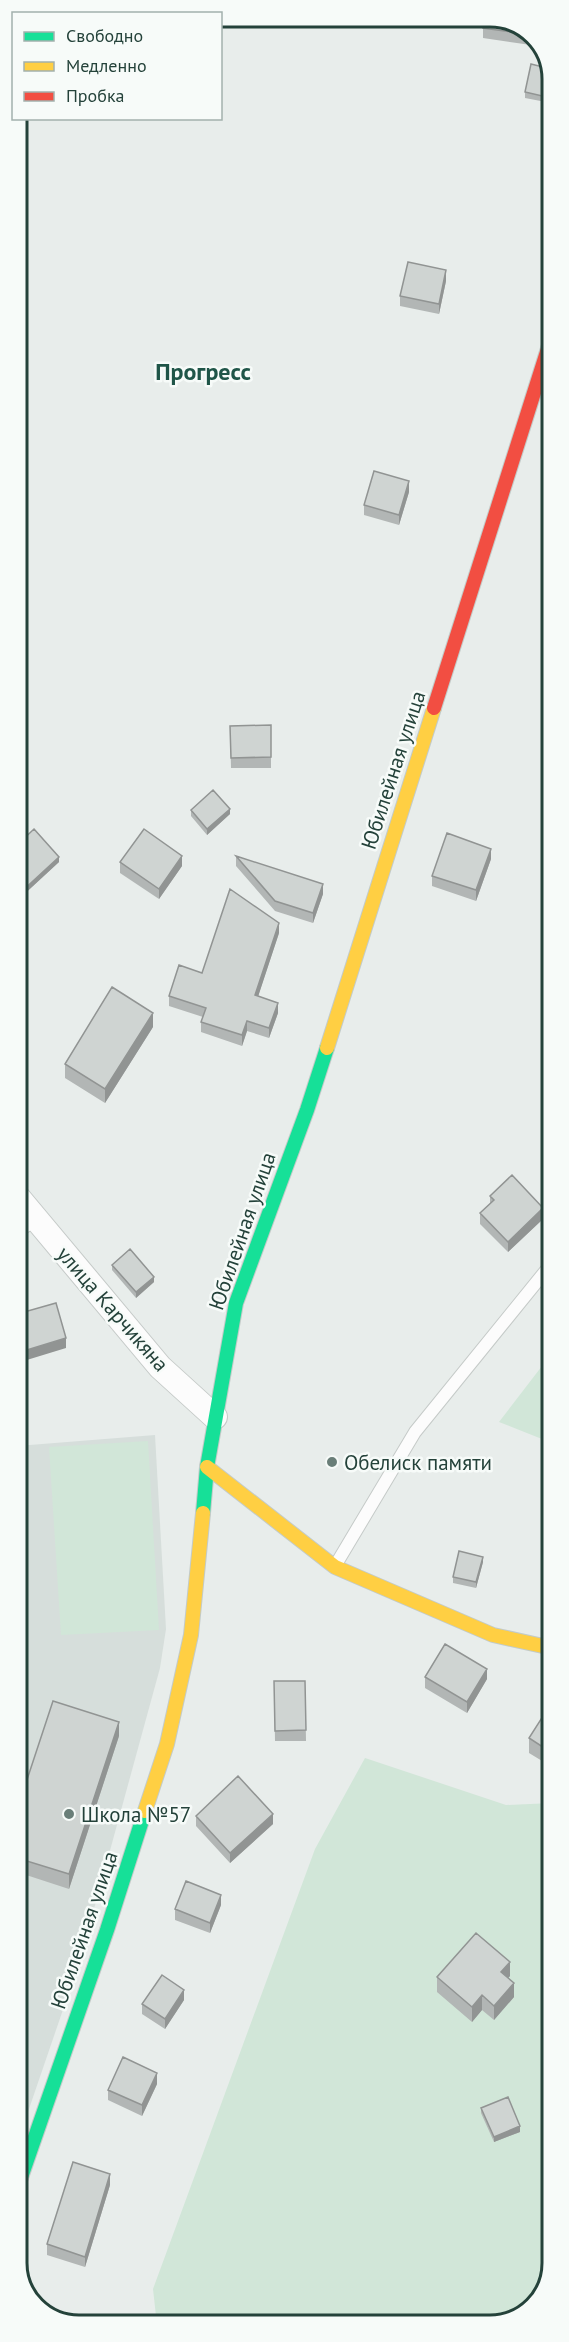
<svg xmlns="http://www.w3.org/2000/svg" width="569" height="2342" font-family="'PT Sans',sans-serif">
  <rect width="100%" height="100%" fill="#e8edeb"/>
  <path fill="#d6dedb" d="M 155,1435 L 166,1629 L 160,1668 L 80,1960 L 18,2141 L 17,1446 Z"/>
  <path fill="#d1e6d8" d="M 552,1353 L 552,1443 L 499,1422 Z
    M 148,1441 L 159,1630 L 61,1635 L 49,1447 Z
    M 365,1758 L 506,1805 L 552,1803 L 552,2264 L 537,2304 L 502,2324 L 157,2325 L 153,2289 L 315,1849 Z"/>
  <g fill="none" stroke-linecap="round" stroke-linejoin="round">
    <g stroke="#c5cac8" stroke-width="14">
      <path id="lane" d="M 17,1231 L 37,1220
        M 335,1566 L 415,1432 L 552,1263"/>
    </g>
    <g stroke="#c5cac8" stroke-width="26">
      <path id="street" d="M 17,1196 L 160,1367 L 215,1417"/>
    </g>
    <g stroke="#c3cbc8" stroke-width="16">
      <path id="fast" d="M 203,1513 L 207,1467 L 236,1303 L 307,1110 L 327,1048
        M 18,2186 L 107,1930 L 145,1811"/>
    </g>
    <g stroke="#c3cbc8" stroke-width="16">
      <path id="slow" d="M 327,1048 L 434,708
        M 207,1467 L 335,1567 L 493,1635 L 552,1648
        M 145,1811 L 167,1744 L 191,1635 L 203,1513"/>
    </g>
    <g stroke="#c3cbc8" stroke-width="16">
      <path id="jam" d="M 434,708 L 552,336"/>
    </g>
    <use href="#lane" stroke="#fcfcfc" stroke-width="12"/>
    <use href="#street" stroke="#fcfcfc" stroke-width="24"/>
    <use href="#fast" stroke="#16e098" stroke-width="14"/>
    <use href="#slow" stroke="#ffcf43" stroke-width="14"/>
    <use href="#jam" stroke="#f24e42" stroke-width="14"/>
  </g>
  <path fill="#b2b6b5" d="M 483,28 L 534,34 L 538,42 L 538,46 L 483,38 Z
    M 551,69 L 551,103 L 525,98 L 525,92 Z
    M 446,281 L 439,314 L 400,306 L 400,296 Z
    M 409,492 L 399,525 L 364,515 L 364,505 Z
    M 271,725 L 271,768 L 231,768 L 230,726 Z
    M 191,810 L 230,814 L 207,835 L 191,816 Z
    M 17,845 L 59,862 L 20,898 L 17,895 Z
    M 236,856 L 323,894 L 313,923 L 275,911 L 236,866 Z
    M 491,859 L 476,901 L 432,886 L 432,876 Z
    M 120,862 L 182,866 L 159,899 L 120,873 Z
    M 279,933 L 258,996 L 278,1013 L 269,1038 L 247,1031 L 242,1046 L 201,1032 L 201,1022 L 203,1017 L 169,1006 L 169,996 L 202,973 Z
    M 153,1027 L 105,1103 L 65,1078 L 65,1064 Z
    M 490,1196 L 543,1219 L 508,1252 L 480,1224 L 480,1213 L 490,1204 Z
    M 112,1265 L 154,1282 L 136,1298 L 112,1270 Z
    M 483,1562 L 476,1588 L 453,1583 L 453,1577 Z
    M 425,1677 L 487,1679 L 467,1713 L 425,1688 Z
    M 274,1681 L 305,1681 L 306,1741 L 275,1741 Z
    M 552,1702 L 552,1767 L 529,1753 L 529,1738 Z
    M 119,1736 L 69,1889 L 17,1872 L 17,1810 Z
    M 196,1816 L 273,1824 L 230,1863 L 196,1826 Z
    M 221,1905 L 210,1933 L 175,1920 L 175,1909 Z
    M 510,1976 L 508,1978 L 514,1997 L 494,2020 L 482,2010 L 472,2022 L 437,1992 L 437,1977 Z
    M 184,2000 L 165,2029 L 142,2014 L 142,2004 Z
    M 157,2084 L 142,2116 L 108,2100 L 108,2090 Z
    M 481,2108 L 520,2132 L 494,2142 L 481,2113 Z
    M 110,2185 L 85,2267 L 47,2255 L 47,2244 Z"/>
  <path fill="#919493" d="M 446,270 L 446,281 L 439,314 L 439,304 Z
    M 409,481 L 409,492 L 399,525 L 399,515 Z
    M 230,809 L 230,814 L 207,835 L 207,829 Z
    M 491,849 L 491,859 L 476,901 L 476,890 Z
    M 182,856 L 182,866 L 159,899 L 159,889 Z
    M 59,857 L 59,862 L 20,898 L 20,893 Z
    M 323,884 L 323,894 L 313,923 L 313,913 Z
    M 279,923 L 279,933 L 255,1006 L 255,995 Z
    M 278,1003 L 278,1013 L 269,1038 L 269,1028 Z
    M 153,1013 L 153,1027 L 105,1103 L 105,1089 Z
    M 247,1021 L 247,1031 L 242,1046 L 242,1035 Z
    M 543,1208 L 543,1219 L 508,1252 L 508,1242 Z
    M 154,1277 L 154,1282 L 136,1298 L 136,1292 Z
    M 66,1338 L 66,1348 L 17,1363 L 17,1353 Z
    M 483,1557 L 483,1562 L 476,1588 L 476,1582 Z
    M 487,1669 L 487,1679 L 467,1713 L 467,1702 Z
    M 119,1722 L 119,1736 L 69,1889 L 69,1874 Z
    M 273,1814 L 273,1824 L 230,1863 L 230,1853 Z
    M 221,1895 L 221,1905 L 210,1933 L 210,1923 Z
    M 510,1962 L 510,1976 L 501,1986 L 501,1972 Z
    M 514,1983 L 514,1997 L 494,2020 L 494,2006 Z
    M 184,1990 L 184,2000 L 165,2029 L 165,2019 Z
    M 482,1995 L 482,2010 L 472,2022 L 472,2007 Z
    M 157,2073 L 157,2084 L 142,2116 L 142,2105 Z
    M 520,2126 L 520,2132 L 494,2142 L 494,2137 Z
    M 110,2174 L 110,2185 L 85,2267 L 85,2257 Z"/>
  <path fill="#cfd4d2" stroke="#919493" stroke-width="1.5" d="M 484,17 L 498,17 L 534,35 L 483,28 Z
    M 531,64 L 551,69 L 551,98 L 525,92 Z
    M 408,262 L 446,270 L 439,304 L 400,296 Z
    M 374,471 L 409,481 L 399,515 L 364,505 Z
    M 271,725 L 271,757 L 231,758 L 230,726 Z
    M 213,790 L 230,809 L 207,829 L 191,810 Z
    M 34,829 L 59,857 L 20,893 L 17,889 L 17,845 Z
    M 144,829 L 182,856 L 159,889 L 120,862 Z
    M 447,833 L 491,849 L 476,890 L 432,876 Z
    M 236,856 L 323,884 L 313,913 L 275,901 Z
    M 230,889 L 279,923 L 255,995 L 278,1003 L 269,1028 L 247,1021 L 242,1035 L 201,1022 L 206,1008 L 169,996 L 179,965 L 202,973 Z
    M 112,987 L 153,1013 L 105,1089 L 65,1064 Z
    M 512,1175 L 543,1208 L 508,1242 L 480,1213 L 494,1200 L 490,1196 Z
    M 130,1249 L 154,1277 L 136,1292 L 112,1265 Z
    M 56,1303 L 66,1338 L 17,1353 L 17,1314 Z
    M 459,1551 L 483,1557 L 476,1582 L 453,1577 Z
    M 445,1644 L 487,1669 L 467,1702 L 425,1677 Z
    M 274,1681 L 305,1681 L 306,1730 L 275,1731 Z
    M 53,1701 L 119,1722 L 69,1874 L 17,1858 L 17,1810 Z
    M 552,1702 L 552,1753 L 529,1738 Z
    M 238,1776 L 273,1814 L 230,1853 L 196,1816 Z
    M 186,1881 L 221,1895 L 210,1923 L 175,1909 Z
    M 476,1933 L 510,1962 L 501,1972 L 514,1983 L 494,2006 L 482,1995 L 472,2007 L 437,1977 Z
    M 162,1975 L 184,1990 L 165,2019 L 142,2004 Z
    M 123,2057 L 157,2073 L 142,2105 L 108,2090 Z
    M 508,2097 L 520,2126 L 494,2137 L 481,2108 Z
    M 73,2162 L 110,2174 L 85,2257 L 47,2244 Z"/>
  <g fill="#697e78" stroke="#f7fbf9" stroke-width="2">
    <circle cx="332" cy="1462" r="6"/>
    <circle cx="69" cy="1814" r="6"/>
  </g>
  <g text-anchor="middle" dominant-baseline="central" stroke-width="5" stroke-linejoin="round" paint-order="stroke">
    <g font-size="21" fill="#24423a" stroke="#f7fbf9">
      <text transform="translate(393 770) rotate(-72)">Юбилейная улица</text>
      <text transform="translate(242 1231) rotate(-71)">Юбилейная улица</text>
      <text transform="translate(113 1309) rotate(49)">улица Карчикяна</text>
      <text transform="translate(84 1930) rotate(-71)">Юбилейная улица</text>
    </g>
    <g font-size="21" fill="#24423a" stroke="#f7fbf9" text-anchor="start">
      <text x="344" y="1462">Обелиск памяти</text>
      <text x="81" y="1814">Школа №57</text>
    </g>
    <g font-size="24" font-weight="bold" fill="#1f5548" stroke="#f7fbf9">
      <text x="203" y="371">Прогресс</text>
    </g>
  </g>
  <path d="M0 0H569V2342H0ZM79 27H490A52 52 0 0 1 542 79V2263A52 52 0 0 1 490 2315H79A52 52 0 0 1 27 2263V79A52 52 0 0 1 79 27Z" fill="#f7fbf9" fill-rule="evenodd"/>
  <path fill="none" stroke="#24423a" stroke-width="3" d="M79 27H490A52 52 0 0 1 542 79V2263A52 52 0 0 1 490 2315H79A52 52 0 0 1 27 2263V79A52 52 0 0 1 79 27Z"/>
  <rect x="12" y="12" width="210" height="108" fill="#f7fbf9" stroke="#a3b1ad" stroke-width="1.5"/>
  <rect x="24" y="32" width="30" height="9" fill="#16e098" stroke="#a3b1ad" stroke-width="1.5"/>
  <text x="66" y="42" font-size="18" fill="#24423a">Свободно</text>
  <rect x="24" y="62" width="30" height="9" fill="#ffcf43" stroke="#a3b1ad" stroke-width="1.5"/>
  <text x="66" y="72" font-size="18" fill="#24423a">Медленно</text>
  <rect x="24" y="92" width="30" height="9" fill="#f24e42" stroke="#a3b1ad" stroke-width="1.5"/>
  <text x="66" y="102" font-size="18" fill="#24423a">Пробка</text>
</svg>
